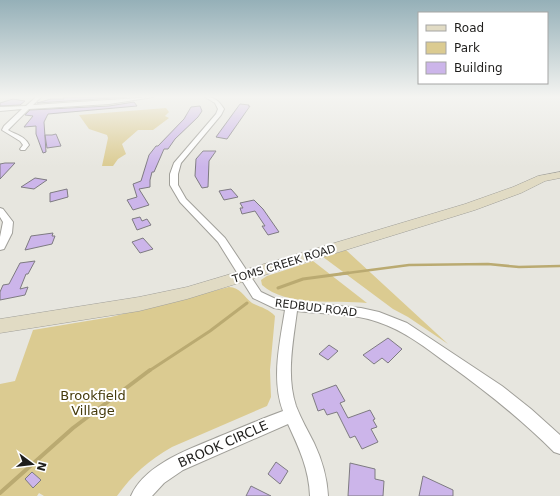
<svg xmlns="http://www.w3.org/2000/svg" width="560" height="496" font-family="'DejaVu Sans',sans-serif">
  <rect width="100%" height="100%" fill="#e7e6df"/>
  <path fill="#dbcb91" d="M 166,108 L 169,112 L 165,116 L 169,118 L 153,130 L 138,130 L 122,144 L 126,154 L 118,159 L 113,166 L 102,166 L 108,138 L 107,135 L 89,129 L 79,115 Z
    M 346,250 L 448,344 L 408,317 L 393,309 L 323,257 Z
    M 313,261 L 367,303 C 336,300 286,307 262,285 L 261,280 L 267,276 Z
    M 229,287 C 240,287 244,297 252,303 C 260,307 269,309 275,316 L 270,370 L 271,397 L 267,406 L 172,447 C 149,460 132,475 117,496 L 44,496 L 39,493 L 37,496 L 0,496 L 0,384 L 15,381 L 33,330 L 111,317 Z"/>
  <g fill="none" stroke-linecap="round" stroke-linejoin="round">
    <path stroke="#baaa71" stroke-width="2.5" d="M 340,274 L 409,265 L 488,264 L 519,267 L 560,266"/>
    <path stroke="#baaa71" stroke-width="3" d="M 278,288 L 303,279 L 348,273
      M 149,371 L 210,331 L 247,303"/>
    <path stroke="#baaa71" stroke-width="4" d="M 0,493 L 73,428 L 150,370"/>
  </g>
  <path fill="#ccb5ea" stroke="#7e7b81" d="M 63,97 L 127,97 L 37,103 L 51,99 L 64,99 Z
    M 13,99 L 25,101 L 20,105 L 0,106 L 0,103 Z
    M 134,102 L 137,106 L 48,114 L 44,122 L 46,152 L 43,153 L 36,134 L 36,126 L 24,127 L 33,116 L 25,115 L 30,110 L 109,106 Z
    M 240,104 L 249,105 L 248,106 L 250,106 L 227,139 L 216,137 Z
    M 200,106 L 202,111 L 198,117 L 175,139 L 168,149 L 164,149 L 154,172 L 152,172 L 150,180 L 150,187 L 139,189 L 149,205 L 133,210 L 127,200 L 137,197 L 133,184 L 141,181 L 149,155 L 156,146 L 158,146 L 184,119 L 191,107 Z
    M 52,135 L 56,134 L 61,146 L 47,148 L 45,135 Z
    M 203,151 L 216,151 L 209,161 L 208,187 L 202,188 L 195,176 L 196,159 Z
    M 5,163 L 15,163 L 0,179 L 0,164 Z
    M 35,178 L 47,180 L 34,189 L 21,187 Z
    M 67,189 L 68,197 L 50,202 L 50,193 Z
    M 231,189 L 238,197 L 224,200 L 219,191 Z
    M 254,200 L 263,209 L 279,232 L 268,235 L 262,226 L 265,226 L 255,211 L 242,214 L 240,208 L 243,208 L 240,203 Z
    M 140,217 L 142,221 L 147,219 L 151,225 L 137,230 L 132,219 Z
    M 53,233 L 52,236 L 55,236 L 52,244 L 25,250 L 31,236 Z
    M 143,238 L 153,249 L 140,253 L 132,242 Z
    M 35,261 L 28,274 L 26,274 L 20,289 L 28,287 L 25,295 L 0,300 L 0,292 L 3,285 L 9,284 L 20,263 Z
    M 388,338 L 402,349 L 388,363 L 382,358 L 374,364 L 363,355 Z
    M 329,345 L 338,351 L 328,360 L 319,354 Z
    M 336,385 L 345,401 L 340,403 L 348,418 L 370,410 L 375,419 L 373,420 L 377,427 L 371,429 L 378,442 L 362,449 L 355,436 L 350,438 L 337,412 L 327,415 L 324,409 L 318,411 L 312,394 Z
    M 276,462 L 288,471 L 280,484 L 268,474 Z
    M 350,463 L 375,469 L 375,479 L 384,481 L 383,496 L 348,496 Z
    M 32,472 L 41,480 L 33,488 L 25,479 Z
    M 423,476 L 453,490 L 453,496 L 419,496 Z
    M 251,486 L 271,496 L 246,496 Z"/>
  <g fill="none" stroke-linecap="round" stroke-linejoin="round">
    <g stroke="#a09f99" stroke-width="2">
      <path id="street" d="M 36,97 L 41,97 L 33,105 L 153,97 L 109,104 L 29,109 L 8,130 C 16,135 25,136 29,145 L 25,150 L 21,150 L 20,149 L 23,145 L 20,141 L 2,130 L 4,126 L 22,109 L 0,111 L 0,107 L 26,106 Z
        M 205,97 C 215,97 219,101 224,109 L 221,115 L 181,163 L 178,174 L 178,185 L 186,199 L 225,238 L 261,292 L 280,301 L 361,308 L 379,312 L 407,323 L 502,386 L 531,409 L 560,435 L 560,454 L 554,452 C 520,418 487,392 448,364 C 426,348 405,331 378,322 C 353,313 323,314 297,311 C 293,342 286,376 296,406 C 301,419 308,431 314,443 C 322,460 327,477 328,496 L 310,496 C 309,469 299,448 288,424 L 183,470 L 164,483 L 152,496 L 131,496 C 145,463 193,448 223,435 C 243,427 263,418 283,411 C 271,379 280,342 285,310 L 274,308 L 253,298 L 218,242 L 180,202 L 170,185 L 170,174 L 174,163 L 216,114 L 218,109 L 215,103 Z
        M 0,208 L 3,209 L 13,222 L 12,233 L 4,249 L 0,250 L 0,237 L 3,222 L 0,217 Z"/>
    </g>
    <g stroke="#a09f99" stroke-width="1">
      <path id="secondary" d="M 560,172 L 560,178 L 545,181 L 521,193 L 475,210 L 187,299 L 139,311 L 0,333 L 0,319 L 139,297 L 187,287 L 465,204 L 513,187 L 538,176 Z"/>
    </g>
    <use href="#street" fill="#fff" fill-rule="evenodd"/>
    <use href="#secondary" fill="#e1dbc4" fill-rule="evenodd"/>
  </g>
  <linearGradient id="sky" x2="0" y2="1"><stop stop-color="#95b0b8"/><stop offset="0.58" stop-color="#f4f4f1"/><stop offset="1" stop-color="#f4f4f1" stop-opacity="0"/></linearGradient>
  <rect width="560" height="167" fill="url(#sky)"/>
  <g text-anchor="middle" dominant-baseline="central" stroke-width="4" stroke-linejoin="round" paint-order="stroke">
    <g font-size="11" fill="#1f1e1c" stroke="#fff">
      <text transform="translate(284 264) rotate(-17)">TOMS CREEK ROAD</text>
      <text transform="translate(316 308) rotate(7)">REDBUD ROAD</text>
    </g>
    <g font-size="13" fill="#453a0b" stroke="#fff">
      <text x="93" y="395">Brookfield<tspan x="93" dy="15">Village</tspan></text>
    </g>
    <g font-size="13" fill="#1f1e1c" stroke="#fff">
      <text transform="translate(223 444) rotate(-24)">BROOK CIRCLE</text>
    </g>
  </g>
  <rect x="418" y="12" width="130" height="72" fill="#ffffff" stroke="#a5a5a4"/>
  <rect x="426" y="25" width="20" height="6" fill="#e1dbc4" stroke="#a5a5a4"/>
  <text x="454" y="32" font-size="12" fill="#1f1e1c">Road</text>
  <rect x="426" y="42" width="20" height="12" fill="#dbcb91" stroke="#a5a5a4"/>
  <text x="454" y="52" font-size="12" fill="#1f1e1c">Park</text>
  <rect x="426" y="62" width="20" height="12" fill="#ccb5ea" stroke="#a5a5a4"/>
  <text x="454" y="72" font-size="12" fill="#1f1e1c">Building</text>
  <g transform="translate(32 464) rotate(105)" stroke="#ffffff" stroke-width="3" paint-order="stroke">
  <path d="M0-3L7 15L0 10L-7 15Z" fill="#1f1e1c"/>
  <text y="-6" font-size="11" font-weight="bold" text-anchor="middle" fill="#1f1e1c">N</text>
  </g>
</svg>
